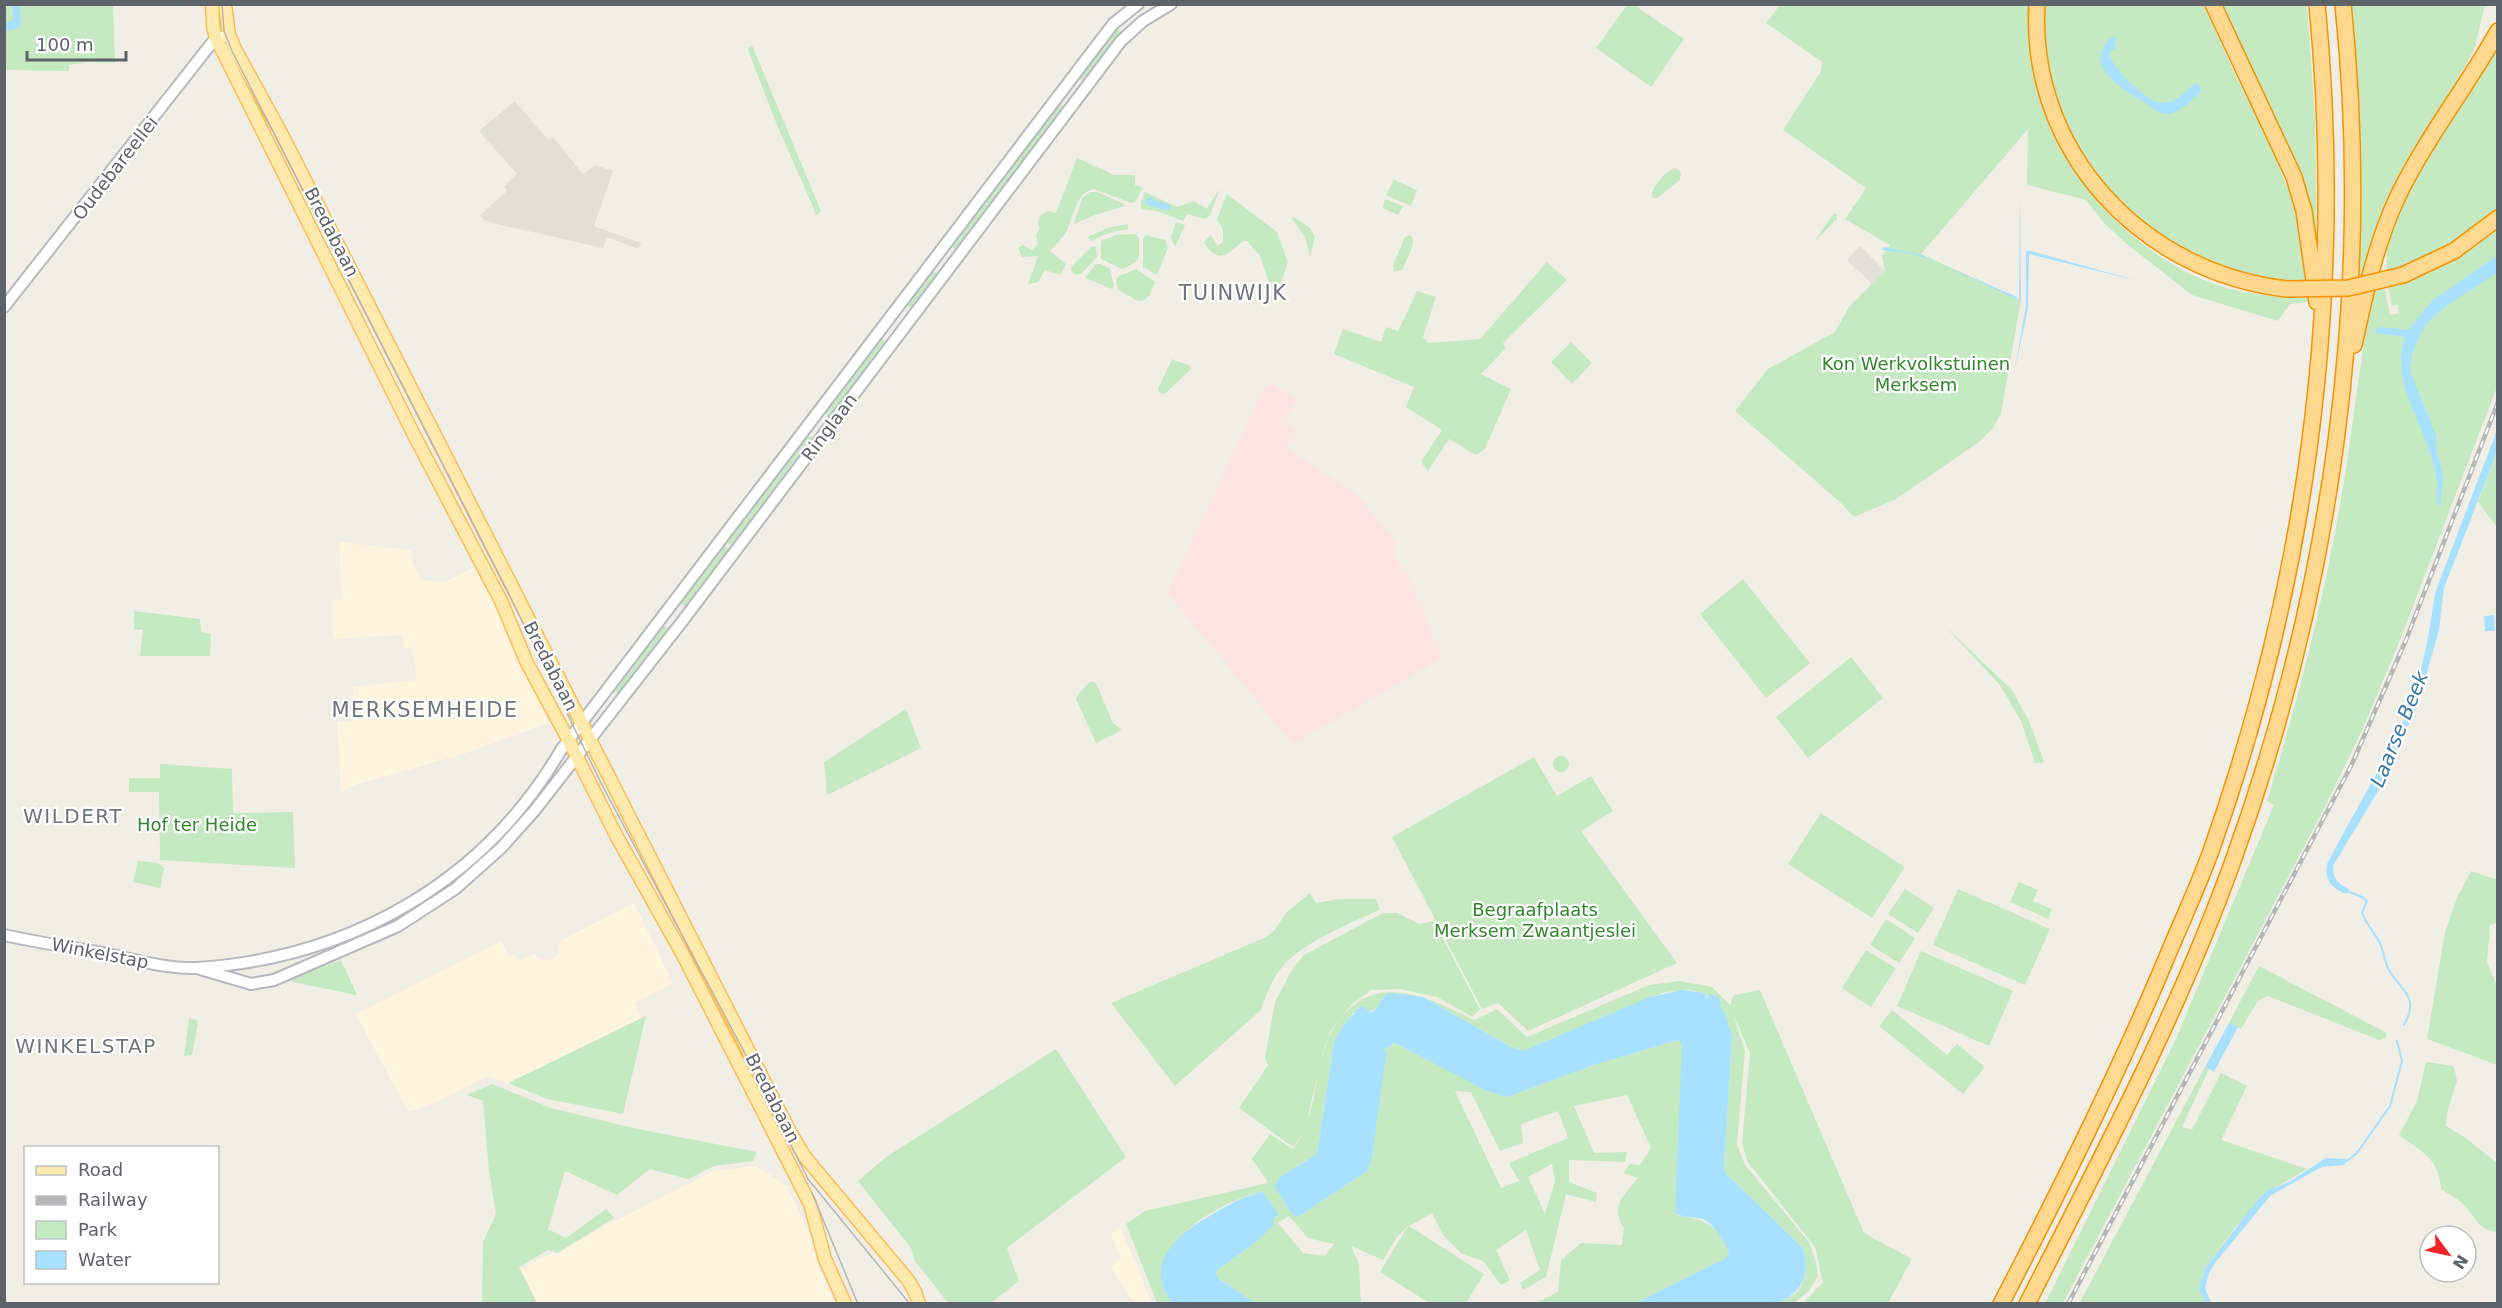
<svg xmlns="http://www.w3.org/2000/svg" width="2502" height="1308" font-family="'DejaVu Sans',sans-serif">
  <rect width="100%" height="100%" fill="#f1eee6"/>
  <path fill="#fff4dd" d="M 339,542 L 411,550 L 412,562 L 422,580 L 445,582 L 477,566 L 549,723 L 466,753 L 355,785 L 341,792 L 337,722 L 355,721 L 353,687 L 417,680 L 412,648 L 403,648 L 402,635 L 333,639 L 333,601 L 342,600 Z
    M 634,903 L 673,983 L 635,1003 L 643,1021 L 514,1085 L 488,1076 L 437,1102 L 410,1112 L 407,1110 L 356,1014 L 501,941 L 509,956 L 514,954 L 518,961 L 534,954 L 543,961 L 553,959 L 559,953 L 560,941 Z
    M 756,1166 L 787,1186 L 810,1235 L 822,1277 L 835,1303 L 533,1303 L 517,1271 L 714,1171 Z
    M 1120,1227 L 1152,1303 L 1134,1303 L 1111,1267 L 1120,1258 L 1111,1234 Z"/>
  <path fill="#e2e0da" d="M 1860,246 L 1885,271 L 1872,284 L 1847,260 Z"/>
  <path fill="#e3dfd7" d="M 515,101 L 548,140 L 553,137 L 583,174 L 595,165 L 613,171 L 594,226 L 641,243 L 639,249 L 607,237 L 603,248 L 501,225 L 484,220 L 480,215 L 505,193 L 507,190 L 504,187 L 517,174 L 479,131 Z"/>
  <path fill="#fee3e3" d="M 1273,384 L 1297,400 L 1283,422 L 1296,429 L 1286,448 L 1358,495 L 1395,542 L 1393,555 L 1410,581 L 1442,658 L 1293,744 L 1168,593 L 1265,386 Z"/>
  <path fill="#c5eac1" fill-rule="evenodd" d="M 4,5 L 113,5 L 115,63 L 89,62 L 69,65 L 69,71 L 5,70 Z
    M 1627,5 L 1634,5 L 1684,39 L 1651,87 L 1596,48 Z
    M 1780,5 L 2029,5 C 2029,30 2029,57 2035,82 C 2056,173 2140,266 2231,289 C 2256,295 2282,298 2308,298 L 2308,302 L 2290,304 L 2278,321 L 2192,295 L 2128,245 L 2105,224 L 2086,200 L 2027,185 L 2028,129 L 1921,254 L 2021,300 L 2001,413 L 1993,428 L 1979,442 L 1896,499 L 1854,517 L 1841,503 L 1735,411 L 1768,369 L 1835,332 L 1849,307 L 1885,271 L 1882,256 L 1890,245 L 1845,219 L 1866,188 L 1783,130 L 1821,71 L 1822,62 L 1766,23 Z
    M 2041,5 L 2204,5 L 2232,68 L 2264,130 L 2290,194 L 2300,232 L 2307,284 L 2285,282 L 2219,270 L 2159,238 L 2097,182 L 2062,120 L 2045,55 Z
    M 2219,5 L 2307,5 L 2315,119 L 2317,246 L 2309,212 Z
    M 2351,5 L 2485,5 L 2474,50 L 2438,115 L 2364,278 L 2360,279 L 2359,110 Z
    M 1116,27 L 1122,32 L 1121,36 L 1085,82 L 1077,77 Z
    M 752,45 L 821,211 L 817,216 L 777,125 L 748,50 L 749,47 Z
    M 2497,45 L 2497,210 C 2463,242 2431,259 2387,273 L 2386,246 L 2410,188 L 2425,161 Z
    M 1058,103 L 1066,107 L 958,251 L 950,245 Z
    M 1077,158 L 1114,175 L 1135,175 L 1135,185 L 1143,188 L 1135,202 L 1131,203 L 1094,189 C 1075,192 1074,218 1066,232 C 1062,239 1055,245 1050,251 L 1066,264 L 1060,275 L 1045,270 L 1038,282 L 1028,284 L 1038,256 L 1022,257 L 1018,248 L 1023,245 L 1032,250 L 1038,244 L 1036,234 L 1040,230 L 1038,222 L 1041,215 L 1049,211 L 1056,213 Z
    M 1675,168 L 1681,172 L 1680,180 L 1657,198 L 1652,198 C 1650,189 1665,171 1675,168 Z
    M 1394,180 L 1417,190 L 1411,206 L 1386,195 Z
    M 1220,188 L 1210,215 L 1206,219 L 1187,214 L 1183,221 L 1157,211 L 1141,209 L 1141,202 L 1145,192 L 1177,207 L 1194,201 L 1207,209 Z
    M 1090,192 L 1097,192 L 1122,203 L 1125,206 L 1095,215 L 1074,224 L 1082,198 Z
    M 1227,194 L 1277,232 L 1288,262 L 1280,286 L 1276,287 L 1270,285 L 1260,256 L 1247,241 L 1243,241 C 1227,255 1218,265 1204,242 L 1211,235 L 1217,246 L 1223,242 L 1223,230 L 1217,219 Z
    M 1385,199 L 1403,206 L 1398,215 L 1383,208 Z
    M 1834,213 L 1837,215 L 1837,219 L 1814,242 Z
    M 1294,217 L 1310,228 L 1315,237 L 1310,257 L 1305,237 L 1292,219 Z
    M 1176,222 L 1185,225 L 1175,247 L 1171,237 Z
    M 1128,224 L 1128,229 L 1109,233 L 1091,241 L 1088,237 L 1107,228 Z
    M 2497,229 L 2497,387 L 2400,640 L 2364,726 L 2323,811 L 2063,1303 L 2045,1304 L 2176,1039 L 2274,805 L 2267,801 C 2298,700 2325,596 2342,493 C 2354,426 2359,357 2374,291 L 2385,289 L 2390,315 L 2399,313 L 2398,305 L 2392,306 L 2388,288 C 2429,274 2465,256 2497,229 Z
    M 1135,234 L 1139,238 C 1139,258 1142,261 1122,269 L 1101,259 L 1101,241 L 1116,235 Z
    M 1146,235 L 1165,240 L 1168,248 L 1157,275 L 1143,267 L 1143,238 Z
    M 1410,235 L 1413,239 L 1412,248 L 1402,270 L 1394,271 L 1393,265 L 1405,237 Z
    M 1092,246 L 1096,247 L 1097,257 L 1081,274 L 1076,275 L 1071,270 L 1072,266 Z
    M 1547,262 L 1567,280 L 1503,343 L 1506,348 L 1481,374 L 1511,389 L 1485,449 L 1476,455 L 1449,439 L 1428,471 L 1421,462 L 1442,430 L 1406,407 L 1414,387 L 1334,354 L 1343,329 L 1381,342 L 1386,327 L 1398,331 L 1417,291 L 1436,297 L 1423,337 L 1428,343 L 1480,339 Z
    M 1096,264 L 1101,264 L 1110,269 L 1114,286 L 1112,289 L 1085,278 Z
    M 1136,269 L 1155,282 L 1150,295 L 1144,300 L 1138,301 L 1118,290 L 1116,280 L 1119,276 Z
    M 931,270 L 939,275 L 912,310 L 906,303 Z
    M 880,337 L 886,344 L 830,418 L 823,413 Z
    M 1571,342 L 1592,363 L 1572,384 L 1551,362 Z
    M 1172,359 L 1190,366 L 1191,369 L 1166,393 L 1161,394 L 1158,389 Z
    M 806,434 L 814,439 L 732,546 L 725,541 Z
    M 2497,452 L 2497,527 L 2478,502 Z
    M 722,544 L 730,550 L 686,608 L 679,602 Z
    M 1743,579 L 1810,663 L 1766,698 L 1700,614 Z
    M 134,611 L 200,619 L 201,632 L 211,634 L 210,656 L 140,656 L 143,630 L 134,629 Z
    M 662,624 L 670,630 L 619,696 L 615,692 L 627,670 Z
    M 1944,625 L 2012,690 L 2029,721 L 2044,762 L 2035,763 L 2021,721 L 2000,685 Z
    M 1851,657 L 1883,698 L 1808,758 L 1776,717 Z
    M 1091,681 L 1096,683 L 1113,723 L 1122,730 L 1096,743 L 1076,699 L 1079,693 Z
    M 906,709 L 921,748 L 827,795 L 824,762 Z
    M1553 764a8 8 0 1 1 16 0a8 8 0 1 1-16 0Z
    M 1534,757 L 1557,796 L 1591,776 L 1613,811 L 1581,831 L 1677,963 L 1528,1031 L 1498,1003 L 1482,1009 L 1392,837 Z
    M 160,764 L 232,769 L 233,813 L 293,812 L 295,868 L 160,860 L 159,792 L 129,792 L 129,778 L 160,778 Z
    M 1821,813 L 1905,867 L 1872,918 L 1788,864 Z
    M 138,861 L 158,863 L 164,868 L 160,888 L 133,882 Z
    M 2471,871 L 2497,880 L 2497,923 L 2490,925 L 2487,962 L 2497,986 L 2497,1065 L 2427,1039 L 2445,932 L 2457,898 Z
    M 2019,882 L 2038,890 L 2033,901 L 2052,909 L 2048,919 L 2010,902 Z
    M 1905,889 L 1934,908 L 1918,933 L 1888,914 Z
    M 1958,889 L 2050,929 L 2025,985 L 1933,945 Z
    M 1310,893 L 1316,903 L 1339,899 L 1376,899 L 1380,909 C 1352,923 1316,937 1292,957 C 1277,969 1266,992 1261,1010 L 1175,1086 L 1111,1003 L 1264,938 L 1273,932 L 1287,912 Z
    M 1383,913 L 1397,913 L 1419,924 L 1434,921 L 1480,1009 L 1472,1017 L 1437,997 L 1400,989 L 1371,990 L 1351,1005 L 1331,1030 L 1321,1060 L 1307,1121 C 1318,1093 1316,1058 1332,1031 C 1368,969 1423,994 1474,1020 L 1497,1009 L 1527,1037 L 1649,985 L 1679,981 L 1712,987 L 1730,1005 L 1734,995 L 1760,990 L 1864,1233 L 1912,1259 L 1888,1303 L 1803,1303 L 1823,1282 L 1815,1247 L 1747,1161 L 1742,1143 L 1750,1053 L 1733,1014 L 1745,1051 L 1737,1144 L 1745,1165 L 1809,1242 L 1816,1262 L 1818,1276 L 1809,1291 L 1794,1303 L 1776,1303 C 1783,1300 1794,1296 1798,1291 C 1808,1278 1807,1261 1802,1247 L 1725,1173 L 1724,1167 L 1732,1036 L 1725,1014 L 1709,997 L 1704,996 L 1705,993 L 1688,990 L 1665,992 L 1523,1051 L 1511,1047 L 1423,997 L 1384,997 C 1376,1013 1370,1013 1353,1013 L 1334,1043 L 1317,1154 L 1280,1177 L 1298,1217 L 1367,1171 L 1384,1049 L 1396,1043 L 1489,1092 L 1507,1097 L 1597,1064 L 1678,1040 L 1682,1043 L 1679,1216 C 1705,1219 1721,1226 1729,1254 L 1724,1259 L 1636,1303 L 1536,1303 L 1558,1292 L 1561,1260 L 1581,1243 L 1622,1245 L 1624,1228 C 1609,1206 1624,1196 1638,1178 L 1623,1173 L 1630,1164 L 1640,1165 L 1651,1148 L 1627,1095 L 1574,1106 L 1594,1153 L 1627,1152 L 1625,1162 L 1569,1160 L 1569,1182 L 1597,1193 L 1596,1202 L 1566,1194 L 1546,1277 L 1523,1290 L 1520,1283 L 1540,1270 L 1526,1230 L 1496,1250 L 1510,1280 L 1501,1285 L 1483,1261 L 1462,1254 L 1443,1235 L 1432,1213 L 1409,1226 L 1484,1274 L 1466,1303 L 1429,1303 L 1380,1272 L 1408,1226 L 1397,1237 L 1383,1260 L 1351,1246 L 1359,1264 L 1361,1303 L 1255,1303 L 1219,1279 L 1216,1274 L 1217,1270 L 1255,1243 L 1273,1218 L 1278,1216 L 1263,1192 C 1219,1200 1134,1251 1172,1303 L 1157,1303 L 1126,1224 L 1145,1211 L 1268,1183 L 1252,1159 L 1270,1134 L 1293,1149 L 1306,1128 L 1293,1147 L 1239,1108 L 1268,1065 L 1265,1058 L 1275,1002 L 1293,968 L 1304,955 ZM 1455,1091 L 1471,1092 L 1500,1151 L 1523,1143 L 1521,1124 L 1558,1111 L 1568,1138 L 1509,1163 L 1519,1181 L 1501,1188 ZM 1552,1164 L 1555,1181 L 1545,1214 L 1528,1177 ZM 1289,1216 L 1308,1238 L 1334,1244 L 1325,1256 L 1303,1253 L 1278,1223 Z
    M 1886,919 L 1915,938 L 1899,963 L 1870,945 Z
    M 1866,950 L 1896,968 L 1871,1007 L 1842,988 Z
    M 1921,951 L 2013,991 L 1989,1046 L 1897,1006 Z
    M 341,960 L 357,995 L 292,982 L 291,978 Z
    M 2259,966 L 2387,1033 L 2385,1038 L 2379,1040 L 2268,996 L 2258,1001 L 2241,1029 L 2229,1023 Z
    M 1892,1010 L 1947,1055 L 1957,1044 L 1985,1067 L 1963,1094 L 1879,1026 Z
    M 646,1016 L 623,1114 L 547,1099 L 508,1083 Z
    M 189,1018 L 197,1020 L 198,1023 L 192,1055 L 184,1056 Z
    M 1056,1049 L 1126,1157 L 1007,1248 L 1019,1281 L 991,1303 L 948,1303 L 915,1261 L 911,1248 L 858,1181 L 886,1157 Z
    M 2426,1062 L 2454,1066 L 2457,1081 L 2447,1113 L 2446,1126 L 2466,1138 L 2497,1163 L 2497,1232 C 2479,1230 2476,1218 2465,1206 C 2459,1199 2448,1194 2441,1189 C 2439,1158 2422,1152 2399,1135 L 2417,1101 Z
    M 2205,1067 L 2209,1069 L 2182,1127 L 2192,1130 L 2221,1073 L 2247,1086 L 2221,1140 L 2307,1169 L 2260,1197 L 2244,1220 L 2237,1225 L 2205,1268 C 2201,1277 2199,1292 2205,1300 L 2203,1303 L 2079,1304 Z
    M 492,1084 L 551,1108 L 633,1128 L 757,1152 L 753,1161 L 714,1166 L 688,1179 L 650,1169 L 617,1195 L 565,1171 L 548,1229 L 566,1238 L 606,1209 L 614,1218 L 558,1253 L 548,1250 L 519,1267 L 537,1303 L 468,1303 L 482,1302 L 483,1242 L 496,1214 L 489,1171 L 483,1101 L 467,1095 Z"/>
  <path fill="#a8e1ff" d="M 12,5 L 20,5 L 21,27 L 5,31 L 5,23 L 13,20 Z
    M 2112,37 L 2116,37 L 2115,49 L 2109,52 C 2110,67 2147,103 2163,103 C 2176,103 2186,91 2195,83 L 2201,86 L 2200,93 C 2188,103 2173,121 2157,111 C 2136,94 2075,71 2112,37 Z
    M 2020,192 L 2021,300 L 2019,301 Z
    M 1150,197 L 1158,202 L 1169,204 L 1171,209 L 1164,210 L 1147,205 L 1145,200 Z
    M 1884,247 L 1921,255 L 2017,297 L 2014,298 L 1937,262 L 1913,254 L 1882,250 Z
    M 2026,251 L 2031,251 L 2138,281 L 2029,254 L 2028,308 L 2015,369 L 2026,305 Z
    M 2497,256 L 2497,273 L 2446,306 L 2432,318 L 2423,329 L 2412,353 L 2410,371 L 2436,436 L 2437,452 L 2443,476 L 2441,504 L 2438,506 C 2436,499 2438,491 2437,483 C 2437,475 2434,465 2431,456 C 2419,416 2391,380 2405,337 L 2377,333 L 2374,330 L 2380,327 L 2408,330 L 2432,301 Z
    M 2497,430 L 2497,452 L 2444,588 L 2439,630 L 2417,707 L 2377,793 L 2334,864 C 2331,877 2338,884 2349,889 L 2346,894 C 2332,888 2324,881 2327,864 C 2354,811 2387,761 2410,705 C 2423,671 2430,629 2435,593 Z
    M 2494,615 L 2495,631 L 2485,631 L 2484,616 Z
    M 1682,990 L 1706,993 L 1705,996 L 1707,998 L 1711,994 L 1718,997 L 1721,1002 L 1720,1007 L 1725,1014 L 1732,1036 L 1724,1167 L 1725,1173 L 1802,1247 C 1811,1272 1804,1292 1779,1302 C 1769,1306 1753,1304 1742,1304 C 1707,1304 1671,1304 1636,1303 L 1724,1259 L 1729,1254 C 1726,1243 1714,1224 1703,1219 C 1693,1216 1683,1219 1675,1212 L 1682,1044 L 1678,1040 L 1597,1064 L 1507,1097 L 1489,1092 L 1395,1043 L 1384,1049 L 1386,1054 L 1372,1156 L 1367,1171 L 1298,1217 L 1292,1214 L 1274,1186 L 1280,1177 L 1317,1154 L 1334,1043 L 1342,1027 L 1360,1007 L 1364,1007 L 1371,1013 C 1380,1008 1380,998 1389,993 L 1423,997 L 1511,1047 L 1523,1051 L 1650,997 Z
    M 2229,1023 L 2238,1027 L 2214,1072 L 2205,1067 Z
    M 2326,1158 L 2347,1159 L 2344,1165 L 2322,1167 L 2271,1195 L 2215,1263 L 2209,1273 L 2205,1288 L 2211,1303 L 2203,1303 L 2205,1300 L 2199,1289 L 2205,1268 L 2260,1197 L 2268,1190 L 2289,1182 Z
    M 1263,1192 L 1279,1215 L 1273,1218 L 1273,1226 L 1255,1243 L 1217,1270 L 1216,1274 L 1219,1279 L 1255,1303 L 1172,1303 C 1142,1262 1179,1233 1213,1214 C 1229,1204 1244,1196 1263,1192 Z"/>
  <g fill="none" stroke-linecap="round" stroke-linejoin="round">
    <path stroke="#a8e1ff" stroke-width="2" d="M 2347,891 L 2362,897 L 2367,901 L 2362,913 C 2366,924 2373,931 2379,941 C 2383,949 2384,959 2388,968 C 2399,990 2421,995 2404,1025
      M 2342,1162 L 2347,1161 L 2357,1153 L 2390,1106 L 2402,1061 L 2397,1041"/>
    <g stroke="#b6babe" stroke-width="14">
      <path id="tertiary" d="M 4,935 C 40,943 76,948 112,955 C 139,961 169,969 197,968 C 349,958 483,883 561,750 L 1113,24 L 1138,4
        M 200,969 L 251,984 L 274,980 L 398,926 L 455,889 L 501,848 L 535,810 L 681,623 L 1121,41 L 1143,21 L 1171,4"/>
    </g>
    <g stroke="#b7bcc1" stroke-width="14">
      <path id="secondary" d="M 4,307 L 207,49 L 216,38 L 222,37"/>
    </g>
    <g stroke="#fdbd53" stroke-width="15">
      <path id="primary" d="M 212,4 L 213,26 L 216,38 L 414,435 L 501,601 L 527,663 L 569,741 L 617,837 L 683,955 L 810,1204 L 825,1259 L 845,1304
        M 225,4 L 229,35 L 235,49 L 280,131 L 790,1132 L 805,1157 L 908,1280 L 915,1292 L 919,1304"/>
    </g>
    <g stroke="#f79200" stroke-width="18">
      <path id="motorway" d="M 2037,4 C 2028,152 2143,273 2287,289
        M 2213,4 L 2294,177 L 2304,211 L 2317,302
        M 2403,275 L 2454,251 L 2498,218
        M 2354,345 C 2365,294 2376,243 2398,196 C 2426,138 2466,88 2498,31
        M 2001,1304 C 2063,1184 2123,1064 2174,940 C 2187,910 2200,881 2211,851 C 2308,577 2345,294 2317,4
        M 2027,1304 C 2101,1158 2179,1012 2234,858 C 2332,586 2373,293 2343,4"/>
    </g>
    <use href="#tertiary" stroke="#fff" stroke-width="10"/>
    <use href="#secondary" stroke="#fff" stroke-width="10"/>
    <use href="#primary" stroke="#ffeaad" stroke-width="12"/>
    <use href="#motorway" stroke="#ffd88f" stroke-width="15"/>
    <path stroke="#b5b6b7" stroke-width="1.5" d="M 222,4 L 224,31 L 232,51 L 508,592 L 601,783 L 749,1061 L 808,1179 L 910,1304
      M 812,1193 L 858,1304"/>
    <g stroke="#b5b6b7" stroke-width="4.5">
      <path id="rail" d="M 2068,1304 L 2351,766 L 2406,640 L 2498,402"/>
    </g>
    <use href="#rail" stroke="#fff" stroke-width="2" stroke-dasharray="7" stroke-linecap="butt"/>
    <g stroke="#f79200" stroke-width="18" stroke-linecap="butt">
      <path id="motorway-bridge" d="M 2287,289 L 2348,288 L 2403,275"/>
    </g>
    <use href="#motorway-bridge" stroke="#ffd88f" stroke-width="15"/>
  </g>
  <g text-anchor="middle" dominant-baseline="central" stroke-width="4.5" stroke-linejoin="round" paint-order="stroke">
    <g font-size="18" fill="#5d6368" stroke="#fff">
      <text transform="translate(115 168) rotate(-52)">Oudebareellei</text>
      <text transform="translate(332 232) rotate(63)">Bredabaan</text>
      <text transform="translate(829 427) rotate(-53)">Ringlaan</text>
      <text transform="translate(551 666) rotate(63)">Bredabaan</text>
      <text transform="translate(100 953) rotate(11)">Winkelstap</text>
      <text transform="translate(773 1098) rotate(63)">Bredabaan</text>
    </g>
    <g font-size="18" fill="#32862e" stroke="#fff">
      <text x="1916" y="363">Kon Werkvolkstuinen<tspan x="1916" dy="21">Merksem</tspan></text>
      <text x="197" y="824">Hof ter Heide</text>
      <text x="1535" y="909">Begraafplaats<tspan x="1535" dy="21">Merksem Zwaantjeslei</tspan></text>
    </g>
    <g font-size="20" font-style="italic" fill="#3678a8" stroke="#fff">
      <text transform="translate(2399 729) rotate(-68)">Laarse Beek</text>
    </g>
    <g font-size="20" letter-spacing="1.5" fill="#6e757a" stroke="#fff">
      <text x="73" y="816">WILDERT</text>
      <text x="86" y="1046">WINKELSTAP</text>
    </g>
    <g font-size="21" letter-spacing="1.5" fill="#6e757a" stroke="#fff">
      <text x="1233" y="293">TUINWIJK</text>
      <text x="425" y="710">MERKSEMHEIDE</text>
    </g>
  </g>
  <rect width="2502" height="1308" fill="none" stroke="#5d6368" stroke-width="12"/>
  <rect x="24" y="1146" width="195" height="138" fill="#ffffff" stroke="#bec1c3" stroke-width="1.5"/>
  <rect x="36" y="1166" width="30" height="9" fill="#ffeaad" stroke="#bec1c3" stroke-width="1.5"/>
  <text x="78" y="1176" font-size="18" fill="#5d6368">Road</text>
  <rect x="36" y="1196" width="30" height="9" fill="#b5b6b7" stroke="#bec1c3" stroke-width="1.5"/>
  <text x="78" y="1206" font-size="18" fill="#5d6368">Railway</text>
  <rect x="36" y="1221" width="30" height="18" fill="#c5eac1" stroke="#bec1c3" stroke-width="1.5"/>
  <text x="78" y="1236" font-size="18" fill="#5d6368">Park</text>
  <rect x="36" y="1251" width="30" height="18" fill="#a8e1ff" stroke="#bec1c3" stroke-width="1.5"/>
  <text x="78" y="1266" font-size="18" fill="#5d6368">Water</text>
  <g transform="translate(2448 1254) rotate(123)"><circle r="28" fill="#ffffff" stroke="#bec1c3" stroke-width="1.5"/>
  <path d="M0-4.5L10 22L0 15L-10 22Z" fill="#f82529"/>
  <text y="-9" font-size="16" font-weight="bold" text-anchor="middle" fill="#5d6368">N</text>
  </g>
  <path d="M27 51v9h99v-9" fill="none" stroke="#5d6368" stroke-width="3"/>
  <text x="36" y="51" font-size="18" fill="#5d6368" stroke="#ffffff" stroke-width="4.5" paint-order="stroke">100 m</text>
</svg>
